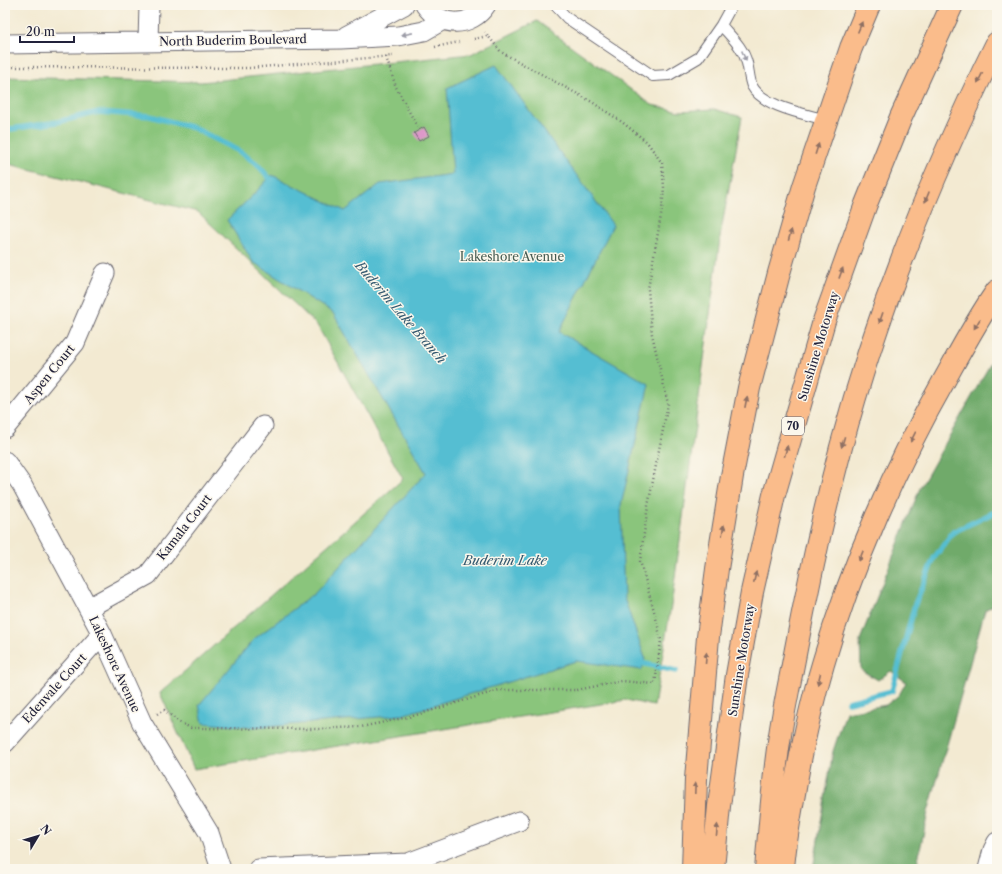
<svg xmlns="http://www.w3.org/2000/svg" width="1002" height="874" font-family="'Libre Caslon Text',serif">
  <rect width="100%" height="100%" fill="#fbf7ec"/>
  <filter id="ink" filterUnits="userSpaceOnUse"><feTurbulence type="fractalNoise" baseFrequency=".025" numOctaves="2"/><feDisplacementMap in="SourceGraphic" scale="8" xChannelSelector="R" yChannelSelector="G"/><feConvolveMatrix kernelMatrix="1 2 1 2 8 2 1 2 1" color-interpolation-filters="sRGB"/></filter>
  <filter id="wash" filterUnits="userSpaceOnUse"><feTurbulence type="fractalNoise" baseFrequency=".012" numOctaves="4" result="noise"/><feDisplacementMap in="SourceGraphic" scale="16" xChannelSelector="R" yChannelSelector="G"/><feGaussianBlur stdDeviation="0.9" result="paint"/><feColorMatrix in="noise" values="0 0 0 0 0 0 0 0 0 0 0 0 0 0 0 0 0 1.4 0 .05"/><feComposite in="paint" operator="in"/></filter>
  <g filter="url(#wash)">
    <rect width="100%" height="100%" fill="#f3ead2"/>
    <path fill="#8ac57b" stroke="#56745b" d="M 537,21 L 652,105 L 679,111 L 714,109 L 742,117 L 721,231 L 672,600 L 654,706 L 626,700 L 194,769 L 160,693 L 403,479 L 317,325 L 198,212 L 5,163 L 5,77 L 201,82 L 471,54 Z"/>
    <path fill="#6faa6b" stroke="#486653" d="M 997,352 L 997,603 L 985,610 L 928,812 L 916,869 L 813,869 L 833,751 L 846,712 L 886,705 L 899,695 L 906,682 L 891,671 L 878,680 L 861,670 L 860,640 L 920,488 Z"/>
    <path fill="#55bed2" stroke="#3c7086" d="M 496,65 L 613,225 L 559,332 L 649,384 L 621,505 L 624,598 L 645,658 L 642,670 L 576,661 L 402,715 L 254,728 L 203,723 L 199,705 L 254,639 L 315,593 L 426,473 L 333,313 L 253,262 L 227,220 L 254,194 L 272,175 L 345,211 L 380,184 L 453,174 L 447,88 Z"/>
    <g fill="none" stroke-linecap="round" stroke-linejoin="round">
      <path stroke="#55bed2" stroke-width="5.5" d="M 5,128 L 11,129 L 57,122 L 99,112 L 150,116 L 194,128 L 237,150 L 256,163 L 273,182
        M 637,662 L 676,671
        M 848,702 L 892,691 L 915,604 L 934,558 L 953,532 L 997,511"/>
    </g>
    <g id="blocks">
      <path fill="#dd98c9" d="M 424,127 L 429,136 L 419,141 L 414,133 Z"/>
    </g>
  </g>
  <g filter="url(#ink)">
    <use href="#blocks" fill-opacity="0" stroke="#6b6870" stroke-width="1"/>
    <g fill="none" stroke-linecap="round" stroke-linejoin="round">
      <g stroke="#6b6870" stroke-width="12">
        <path id="lane" d="M 555,5 L 567,18 L 653,76 L 669,75 L 698,58 L 721,25 L 732,5
          M 721,25 C 731,37 743,47 747,63 C 749,70 749,79 752,86 C 763,107 806,114 826,120"/>
      </g>
      <g stroke="#6b6870" stroke-width="21">
        <path id="street" d="M 425,5 C 441,28 471,28 486,5
          M 346,36 L 404,5
          M 148,42 L 149,5
          M 5,44 L 341,39 L 398,36 L 424,31 L 443,20
          M 5,428 L 75,343 L 105,273
          M 5,461 L 22,485 L 102,634 L 142,723 L 209,833 L 221,869
          M 88,608 L 148,575 L 263,426
          M 5,743 L 102,634
          M 258,869 L 408,863 L 519,821
          M 988,869 L 993,850 L 997,842"/>
      </g>
      <g stroke="#6b6870" stroke-width="24">
        <path id="highway" d="M 693,869 L 696,779 L 708,637 L 717,569 L 732,476 L 749,388 L 779,273 L 804,186 L 851,48 L 869,5
          M 713,869 L 719,806 L 737,675 L 752,592 L 774,495 L 824,321 L 866,204 L 901,117 L 952,5
          M 766,869 C 770,825 773,779 780,735 C 784,708 790,681 795,654 C 808,585 823,515 841,447 C 878,308 933,172 997,43
          M 783,869 C 785,838 792,807 797,776 C 804,738 812,701 823,664 C 851,566 896,465 946,377 C 962,348 978,318 997,291"/>
      </g>
      <path stroke="#6b6870" stroke-width="2.5" stroke-dasharray="1 3" stroke-linecap="butt" d="M 474,39 L 487,36
        M 435,47 L 459,42
        M 386,57 L 396,87 L 419,130
        M 5,67 L 249,68 L 393,56
        M 157,714 L 164,710 L 179,722 L 191,728 L 317,729 L 361,727 L 413,716 L 499,690 L 577,690 L 622,681 L 655,684 L 661,640 L 656,618 L 640,561 L 648,506 L 668,404 L 652,334 L 648,289 L 662,210 L 664,187 L 662,163 L 647,142 L 622,122 L 592,102 L 501,52 L 485,32"/>
      <use href="#lane" stroke="#fff" stroke-width="10"/>
      <use href="#street" stroke="#fff" stroke-width="19"/>
      <use href="#highway" stroke="#fabc8b" stroke-width="22"/>
    </g>
    <defs><path id="oneway-solid" d="M-6-.8H1V-3.2L6.5 0L1 3.2V.8H-6Z"/></defs>
    <g fill="#8e6f63">
      <use href="#oneway-solid" transform="translate(860 27) rotate(-67)"/>
      <use href="#oneway-solid" transform="translate(980 78) rotate(116)"/>
      <use href="#oneway-solid" transform="translate(817 149) rotate(-72)"/>
      <use href="#oneway-solid" transform="translate(927 197) rotate(112)"/>
      <use href="#oneway-solid" transform="translate(790 235) rotate(-74)"/>
      <use href="#oneway-solid" transform="translate(841 273) rotate(-70)"/>
      <use href="#oneway-solid" transform="translate(881 318) rotate(109)"/>
      <use href="#oneway-solid" transform="translate(977 324) rotate(121)"/>
      <use href="#oneway-solid" transform="translate(746 402) rotate(-79)"/>
      <use href="#oneway-solid" transform="translate(913 437) rotate(117)"/>
      <use href="#oneway-solid" transform="translate(843 442) rotate(106)"/>
      <use href="#oneway-solid" transform="translate(786 451) rotate(-74)"/>
      <use href="#oneway-solid" transform="translate(723 530) rotate(-81)"/>
      <use href="#oneway-solid" transform="translate(861 556) rotate(112)"/>
      <use href="#oneway-solid" transform="translate(755 577) rotate(-77)"/>
      <use href="#oneway-solid" transform="translate(706 658) rotate(-85)"/>
      <use href="#oneway-solid" transform="translate(819 679) rotate(104)"/>
      <use href="#oneway-solid" transform="translate(695 788) rotate(-88)"/>
      <use href="#oneway-solid" transform="translate(717 830) rotate(-85)"/>
    </g>
    <g fill="#9c9ca7">
      <use href="#oneway-solid" transform="translate(407 34) rotate(169)"/>
      <use href="#oneway-solid" transform="translate(744 56) rotate(68)"/>
    </g>
  </g>
  <g text-anchor="middle" dominant-baseline="central" stroke-width="3" stroke-linejoin="round" paint-order="stroke">
    <rect fill="#fbf7ec" stroke="#636270" stroke-width="1" x="782" y="417" width="22" height="18" rx="3"/>
    <g font-size="11" font-weight="bold" fill="#22223b">
      <text x="793" y="426">70</text>
    </g>
    <g font-size="12" fill="#22223b" stroke="#fbf7ec">
      <text transform="translate(233 40) rotate(-1)">North Buderim Boulevard</text>
      <text transform="translate(818 346) rotate(-73)">Sunshine Motorway</text>
      <text transform="translate(49 374) rotate(-51)">Aspen Court</text>
      <text transform="translate(184 527) rotate(-52)">Kamala Court</text>
      <text transform="translate(741 660) rotate(-81)">Sunshine Motorway</text>
      <text transform="translate(115 664) rotate(65)">Lakeshore Avenue</text>
      <text transform="translate(54 688) rotate(-48)">Edenvale Court</text>
    </g>
    <g font-size="12" fill="#465b51" stroke="#fbf7ec">
      <text x="512" y="256">Lakeshore Avenue</text>
    </g>
    <g font-size="13" font-style="italic" fill="#345970" stroke="#fbf7ec">
      <text transform="translate(401 312) rotate(49)">Buderim Lake Branch</text>
      <text x="505" y="560">Buderim Lake</text>
    </g>
  </g>
  <rect width="1002" height="874" fill="none" stroke="#fbf7ec" stroke-width="20"/>
  <g transform="translate(38 836) rotate(52)" stroke="#fbf7ec" stroke-width="3" paint-order="stroke">
  <path d="M0-3L7 15L0 10L-7 15Z" fill="#22223b"/>
  <text y="-6" font-size="11" font-weight="bold" text-anchor="middle" fill="#22223b">N</text>
  </g>
  <path d="M20 36v6h54v-6" fill="none" stroke="#22223b" stroke-width="2"/>
  <text x="26" y="36" font-size="12" fill="#22223b" stroke="#fbf7ec" stroke-width="3" paint-order="stroke">20 m</text>
</svg>
